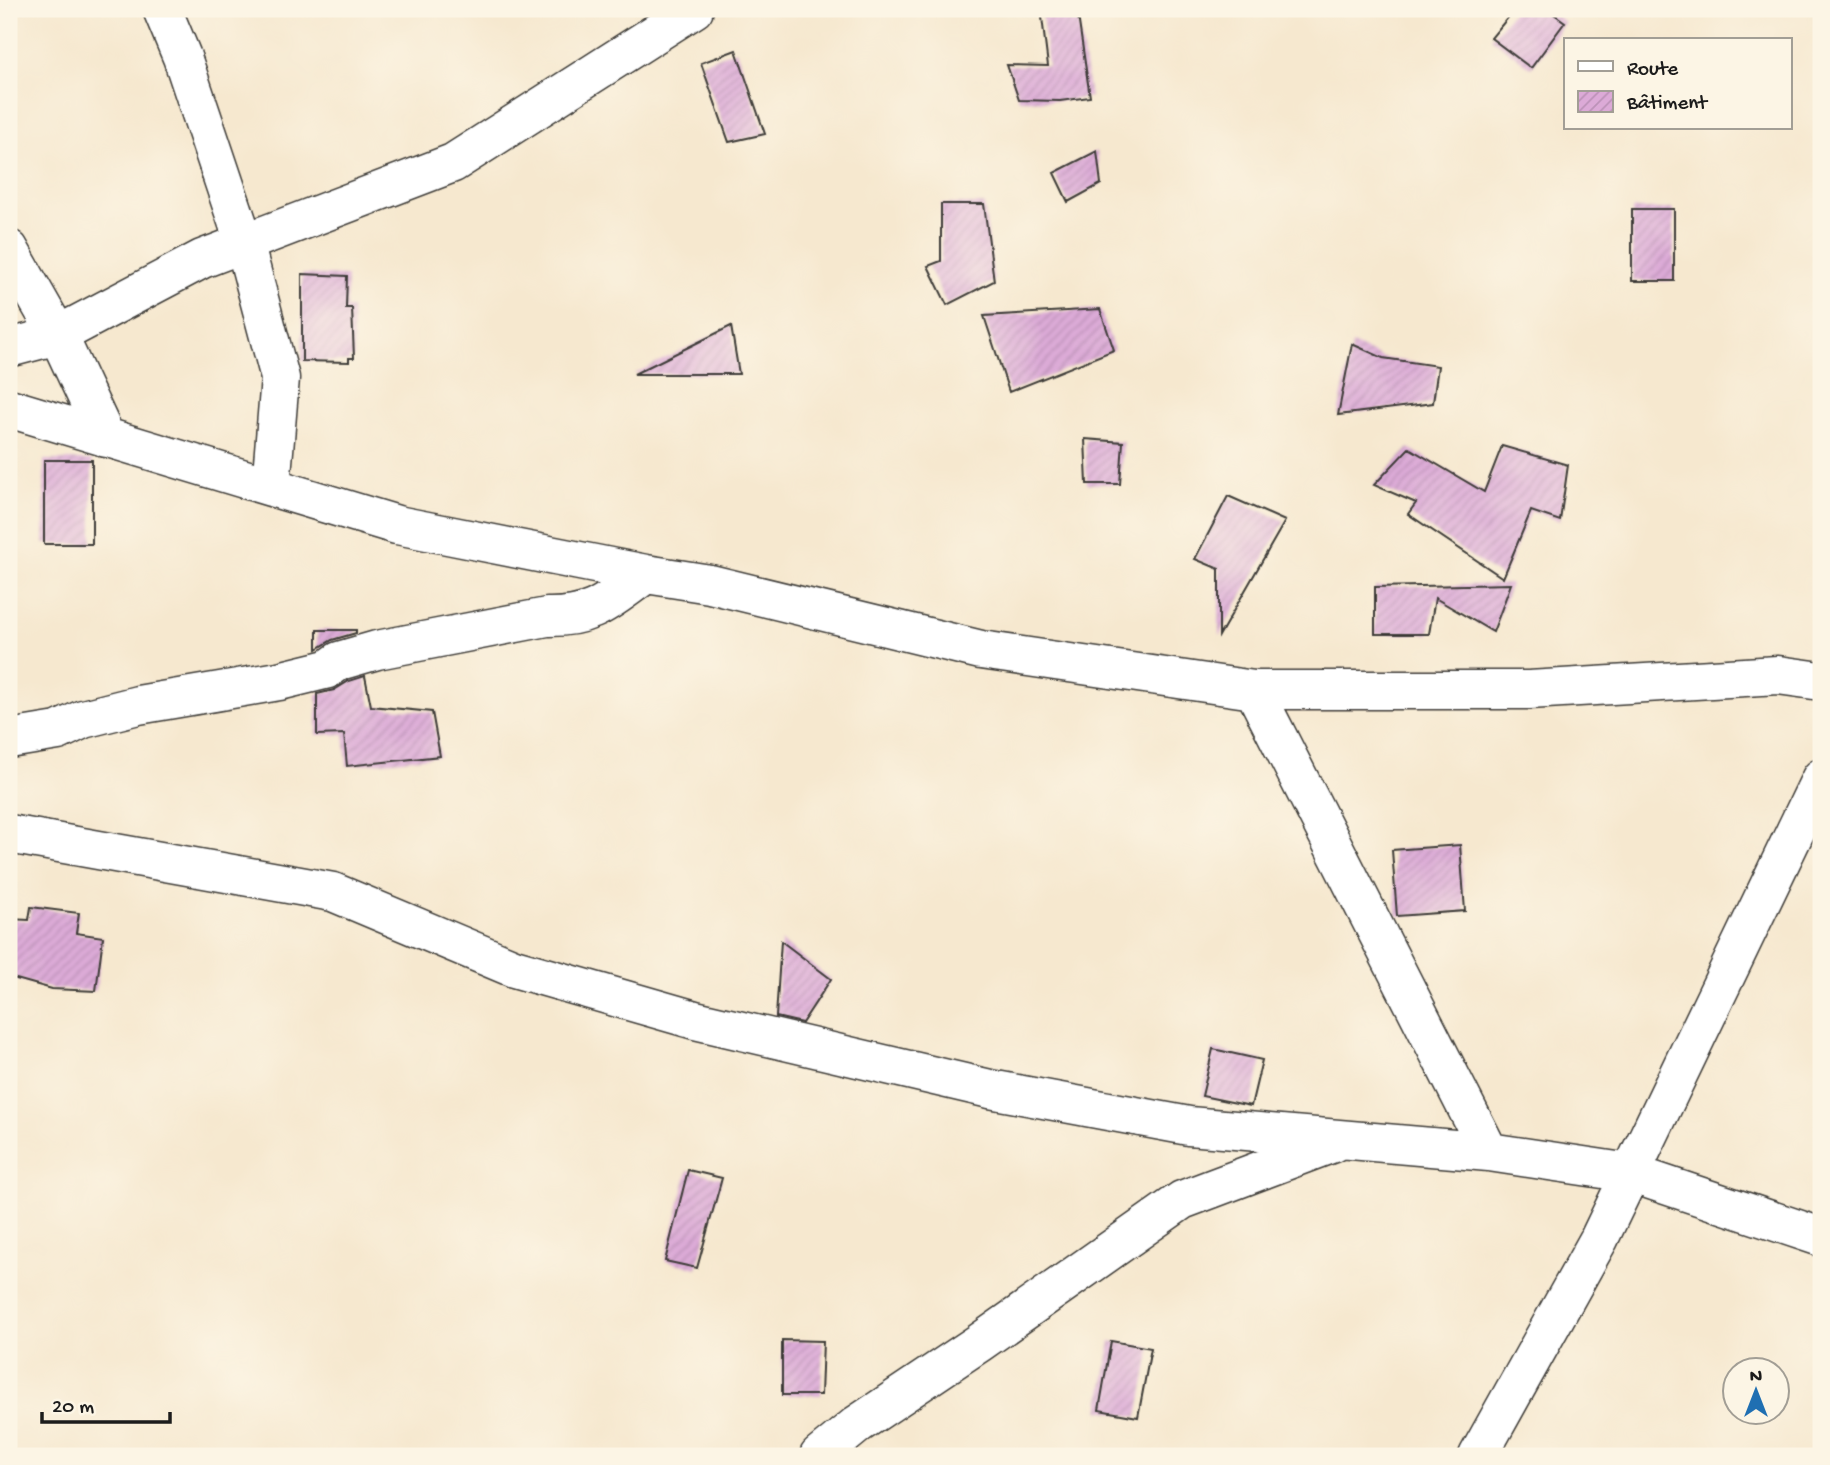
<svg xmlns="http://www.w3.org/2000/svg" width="1830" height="1465" font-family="'Gochi Hand',sans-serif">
  <defs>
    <pattern id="building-hatch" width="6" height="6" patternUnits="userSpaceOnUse" patternTransform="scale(1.75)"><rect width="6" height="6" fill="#dcaad7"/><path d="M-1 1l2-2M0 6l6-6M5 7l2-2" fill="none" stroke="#bc92b8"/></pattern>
  </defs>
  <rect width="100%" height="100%" fill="#fcf5e5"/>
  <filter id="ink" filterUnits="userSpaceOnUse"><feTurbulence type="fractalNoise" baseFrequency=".0143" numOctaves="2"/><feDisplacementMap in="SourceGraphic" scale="14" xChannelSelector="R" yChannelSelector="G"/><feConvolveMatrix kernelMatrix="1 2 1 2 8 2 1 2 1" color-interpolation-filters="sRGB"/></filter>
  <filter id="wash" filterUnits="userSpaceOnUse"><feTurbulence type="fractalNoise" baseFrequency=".00686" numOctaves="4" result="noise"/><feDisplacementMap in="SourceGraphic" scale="28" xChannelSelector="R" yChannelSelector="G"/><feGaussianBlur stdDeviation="1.57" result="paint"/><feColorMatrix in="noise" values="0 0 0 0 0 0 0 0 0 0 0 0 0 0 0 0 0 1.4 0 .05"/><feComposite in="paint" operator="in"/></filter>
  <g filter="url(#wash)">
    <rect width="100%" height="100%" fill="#f6e8cf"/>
    <g id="blocks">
      <path fill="url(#building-hatch)" d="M 1041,9 L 1077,9 L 1090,97 L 1060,101 L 1019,100 L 1007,65 L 1048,66 Z
        M 1515,9 L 1547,9 L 1565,22 L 1531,68 L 1491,38 Z
        M 736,50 L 765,134 L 729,142 L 701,63 Z
        M 1097,151 L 1101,184 L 1068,202 L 1054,173 Z
        M 941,204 L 984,204 L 994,281 L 947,305 L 928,266 L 941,261 Z
        M 1632,209 L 1674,209 L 1674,281 L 1632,281 Z
        M 302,274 L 347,276 L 346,308 L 352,308 L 354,358 L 349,358 L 349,362 L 302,361 Z
        M 1100,309 L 1114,350 L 1009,392 L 984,316 Z
        M 731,326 L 739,374 L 634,374 Z
        M 1352,344 L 1383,358 L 1438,366 L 1433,403 L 1338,415 Z
        M 1085,439 L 1123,442 L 1120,484 L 1087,484 Z
        M 1502,446 L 1568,465 L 1560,521 L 1531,511 L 1503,578 L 1408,514 L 1416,503 L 1374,485 L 1409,448 L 1484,492 Z
        M 44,460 L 92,460 L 92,544 L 44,544 Z
        M 1228,496 L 1285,521 L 1219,636 L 1219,569 L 1195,559 Z
        M 1511,584 L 1493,632 L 1435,598 L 1429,634 L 1375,634 L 1375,587 Z
        M 317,630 L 356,630 L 356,633 L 332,640 L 317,649 Z
        M 365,676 L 371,706 L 432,712 L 440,756 L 347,766 L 344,734 L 317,735 L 317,694 L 334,690 L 349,681 Z
        M 1460,845 L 1465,911 L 1397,916 L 1392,850 Z
        M 31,907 L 79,913 L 76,933 L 103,937 L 96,991 L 52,989 L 9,977 L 9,919 L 29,920 Z
        M 781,941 L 831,979 L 802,1023 L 776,1017 Z
        M 1213,1049 L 1262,1060 L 1251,1106 L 1202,1096 Z
        M 688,1170 L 722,1178 L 697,1268 L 665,1261 Z
        M 782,1340 L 823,1341 L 821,1395 L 782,1395 Z
        M 1111,1341 L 1151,1348 L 1138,1417 L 1099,1410 Z"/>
    </g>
  </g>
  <g filter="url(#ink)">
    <use href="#blocks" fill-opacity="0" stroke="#3d3b37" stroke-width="2"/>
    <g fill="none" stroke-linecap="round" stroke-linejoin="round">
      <g stroke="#3d3b37" stroke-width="41">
        <path id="street" d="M 162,9 L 182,57 L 244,242 L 280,378 L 271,487
          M 9,249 L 58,335 L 106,438
          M 9,348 L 58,335 L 202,259 L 453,163 L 694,9
          M 9,408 L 397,525 L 646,574 L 710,584 L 981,650 L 1254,690 L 1529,690 L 1778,675 L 1821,681
          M 1254,690 L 1489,1152
          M 9,739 L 58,731 L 83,719 L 138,705 L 279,681 L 328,669 L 339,661 L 377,650 L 547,617 C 594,618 609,600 646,574
          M 9,834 L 333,892 L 514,968 L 695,1020 L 990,1089 L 1189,1126 L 1489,1152 L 1630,1173 L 1821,1237
          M 819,1456 L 858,1424 L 979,1343 L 1182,1200 L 1333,1143
          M 1478,1456 L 1599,1239 L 1821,778"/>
      </g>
      <use href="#street" stroke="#fff" stroke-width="38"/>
    </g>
  </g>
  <rect width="1830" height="1465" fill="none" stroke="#fcf5e5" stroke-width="35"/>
  <rect x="1564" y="38" width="228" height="91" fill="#fcf5e5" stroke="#a29e95" stroke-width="2"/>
  <rect x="1578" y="61" width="35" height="10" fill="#ffffff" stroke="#a29e95" stroke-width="2"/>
  <text x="1627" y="74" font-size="21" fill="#1c1c1c">Route</text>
  <rect x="1578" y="91" width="35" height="21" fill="url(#building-hatch)" stroke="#a29e95" stroke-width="2"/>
  <text x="1627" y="108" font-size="21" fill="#1c1c1c">Bâtiment</text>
  <g transform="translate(1756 1391)"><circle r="33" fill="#fcf5e5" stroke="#a29e95" stroke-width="2"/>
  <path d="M0-5L12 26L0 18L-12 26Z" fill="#1f6fb2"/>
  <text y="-10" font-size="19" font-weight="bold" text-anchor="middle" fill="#1c1c1c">N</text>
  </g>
  <path d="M42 1412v10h128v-10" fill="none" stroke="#1c1c1c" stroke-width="3.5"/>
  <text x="52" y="1412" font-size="21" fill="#1c1c1c" stroke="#fcf5e5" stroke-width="5" paint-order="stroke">20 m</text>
</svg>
